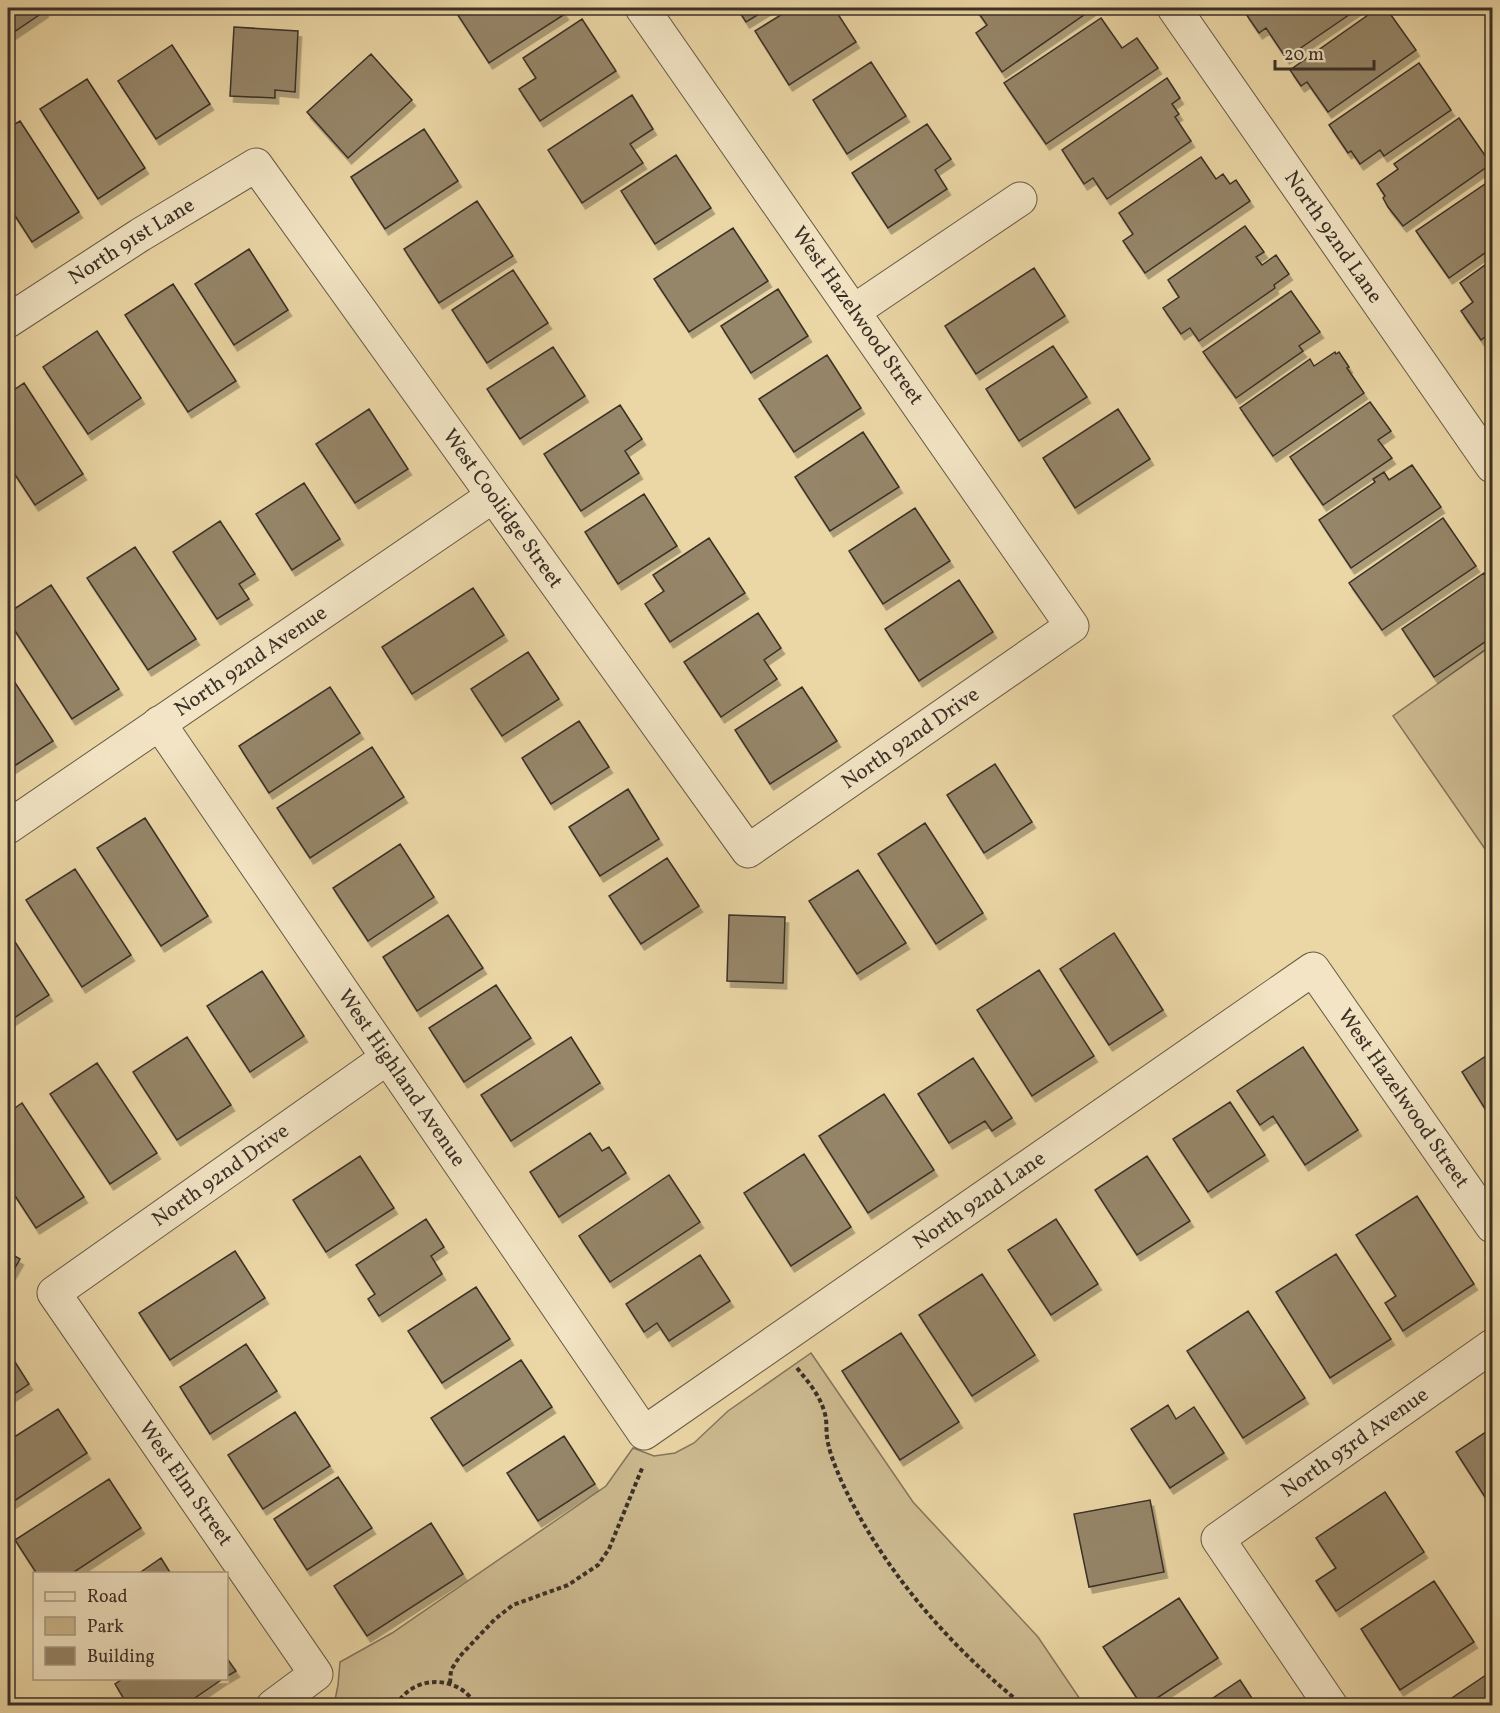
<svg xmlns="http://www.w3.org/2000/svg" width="1500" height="1713" font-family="Vollkorn,serif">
  <defs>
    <filter id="shadow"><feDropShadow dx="3.5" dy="6" stdDeviation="0" flood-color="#0004"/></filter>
  </defs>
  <rect width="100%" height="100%" fill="#ebd6a5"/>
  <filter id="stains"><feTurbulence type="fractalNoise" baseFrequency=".00333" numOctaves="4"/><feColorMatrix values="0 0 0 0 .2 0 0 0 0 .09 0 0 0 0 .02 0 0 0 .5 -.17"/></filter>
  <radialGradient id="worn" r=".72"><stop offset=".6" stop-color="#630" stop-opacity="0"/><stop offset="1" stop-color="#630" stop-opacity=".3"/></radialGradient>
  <path fill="#cdba90" stroke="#84755c" stroke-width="1.5" d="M 1492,645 L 1492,859 L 1393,716 Z
    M 811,1353 L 913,1502 L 1038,1637 L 1084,1705 L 334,1705 L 338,1685 L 340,1662 L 392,1633 L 606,1486 L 633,1448 L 654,1456 L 675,1453 L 694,1443 L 728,1411 Z"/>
  <path fill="#968669" stroke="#3a3027" stroke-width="1.5" filter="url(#shadow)" d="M 8,8 L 43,8 L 45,11 L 8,36 Z
    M 457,8 L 561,8 L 565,14 L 489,63 L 454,9 Z
    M 737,8 L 769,8 L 746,22 Z
    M 792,8 L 834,8 L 856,42 L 789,85 L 755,31 Z
    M 975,8 L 1094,8 L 1002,72 L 976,33 L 987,25 Z
    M 1256,8 L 1359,8 L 1286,58 L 1266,28 L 1259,33 L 1246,14 Z
    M 1378,8 L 1386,8 L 1416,50 L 1328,112 L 1307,82 L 1301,86 L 1290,70 Z
    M 1101,18 L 1122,48 L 1137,38 L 1158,68 L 1046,144 L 1004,83 Z
    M 582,19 L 616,71 L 540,121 L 519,89 L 536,78 L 523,58 Z
    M 234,27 L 298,31 L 295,92 L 275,90 L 275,98 L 230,96 Z
    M 172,45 L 210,104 L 156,139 L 118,81 Z
    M 371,54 L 412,100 L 348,158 L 307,112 Z
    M 871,62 L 906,116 L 847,154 L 813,100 Z
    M 1419,63 L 1451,110 L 1384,156 L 1380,150 L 1360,164 L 1351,151 L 1348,153 L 1329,125 Z
    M 1167,78 L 1180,98 L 1172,104 L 1179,114 L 1175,117 L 1191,141 L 1107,199 L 1093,178 L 1084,184 L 1062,150 Z
    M 87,79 L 145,168 L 98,199 L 40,109 Z
    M 632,95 L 653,129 L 630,144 L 643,163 L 582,203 L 548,150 Z
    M 1459,118 L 1491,164 L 1403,226 L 1388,207 L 1383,198 L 1385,196 L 1377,184 L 1398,169 L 1394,164 Z
    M 20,121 L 79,212 L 32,242 L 8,205 L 8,128 Z
    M 927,124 L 951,159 L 935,170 L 947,189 L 888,228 L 852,173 Z
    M 424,129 L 458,181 L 385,229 L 351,177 Z
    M 676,155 L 711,208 L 655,244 L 621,191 Z
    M 1201,157 L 1216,179 L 1223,174 L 1230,184 L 1236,180 L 1250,201 L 1145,273 L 1123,241 L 1133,234 L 1119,213 Z
    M 1488,182 L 1492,188 L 1492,248 L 1449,278 L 1416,231 Z
    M 477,201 L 513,256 L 439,303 L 404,249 Z
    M 1245,226 L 1264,252 L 1256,257 L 1262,265 L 1276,255 L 1289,274 L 1274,285 L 1275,288 L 1199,341 L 1190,328 L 1181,334 L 1163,308 L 1179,297 L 1168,280 Z
    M 733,228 L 768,281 L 689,332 L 654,279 Z
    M 249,249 L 288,310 L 234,345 L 195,284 Z
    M 1492,260 L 1492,332 L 1481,340 L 1461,311 L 1473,302 L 1460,283 Z
    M 1034,268 L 1065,316 L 976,374 L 945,326 Z
    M 513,270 L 548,323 L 487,363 L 452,310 Z
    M 173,284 L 236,381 L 188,412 L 125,315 Z
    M 778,289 L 808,336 L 751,373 L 721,326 Z
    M 1291,291 L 1320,332 L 1299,346 L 1303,351 L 1236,398 L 1203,352 Z
    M 97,331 L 141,398 L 88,434 L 43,367 Z
    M 1053,346 L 1087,397 L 1019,441 L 986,389 Z
    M 553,347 L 585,396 L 520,439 L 487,389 Z
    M 1335,352 L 1336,354 L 1339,352 L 1349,367 L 1347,368 L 1364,393 L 1273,456 L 1240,408 L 1310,359 L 1314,366 Z
    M 827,355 L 861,408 L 794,452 L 759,399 Z
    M 24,383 L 83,474 L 35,505 L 8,464 L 8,394 Z
    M 1370,402 L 1391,431 L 1378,440 L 1392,458 L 1323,505 L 1290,457 Z
    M 620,405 L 642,439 L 625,451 L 639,473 L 581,511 L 544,454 Z
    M 369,409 L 408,469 L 355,503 L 316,444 Z
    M 1118,409 L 1150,459 L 1075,508 L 1043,458 Z
    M 863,432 L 899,487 L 830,531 L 795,477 Z
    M 1412,465 L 1441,507 L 1351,568 L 1319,520 L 1375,482 L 1373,479 L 1384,472 L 1389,480 Z
    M 304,483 L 340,539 L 292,570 L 256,514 Z
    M 644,494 L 677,546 L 618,584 L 585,532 Z
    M 915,508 L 950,561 L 883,604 L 849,551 Z
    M 1443,518 L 1476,566 L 1382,630 L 1349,583 Z
    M 220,521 L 255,574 L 239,584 L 249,599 L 217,619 L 173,552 Z
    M 709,538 L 745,593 L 670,642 L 645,604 L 664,591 L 653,575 Z
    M 135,547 L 196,639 L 148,670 L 87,578 Z
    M 1484,573 L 1492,586 L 1492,610 L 1490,611 L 1492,614 L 1492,637 L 1434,677 L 1402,629 Z
    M 959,580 L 993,632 L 919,681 L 885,629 Z
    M 51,585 L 119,689 L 72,719 L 8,620 L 8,613 Z
    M 473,588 L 504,635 L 412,694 L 382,647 Z
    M 758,613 L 781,648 L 764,660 L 777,679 L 721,717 L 684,662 Z
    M 528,652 L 559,699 L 502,736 L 471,689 Z
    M 8,672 L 53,741 L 8,770 Z
    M 330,687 L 360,733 L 269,793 L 239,746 Z
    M 802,687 L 837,741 L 770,784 L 735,730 Z
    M 579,721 L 609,767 L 551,804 L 522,758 Z
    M 372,747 L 404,797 L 310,858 L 277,808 Z
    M 995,764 L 1032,822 L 984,853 L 947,795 Z
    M 628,789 L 659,839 L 600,876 L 569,827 Z
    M 145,818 L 208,916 L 161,946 L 97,848 Z
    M 925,823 L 983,913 L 936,944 L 878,854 Z
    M 400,844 L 434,897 L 368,941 L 333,888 Z
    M 667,858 L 699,906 L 641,944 L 609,896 Z
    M 75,869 L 131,955 L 82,987 L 26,900 Z
    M 858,870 L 906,943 L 857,974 L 809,901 Z
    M 448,915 L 483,968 L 417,1011 L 383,957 Z
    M 729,915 L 785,917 L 783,983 L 727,981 Z
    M 8,931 L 49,995 L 8,1022 Z
    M 1114,933 L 1163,1010 L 1109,1045 L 1060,969 Z
    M 1039,970 L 1094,1056 L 1032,1096 L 977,1010 Z
    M 262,971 L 304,1036 L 250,1072 L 207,1006 Z
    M 496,985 L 531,1038 L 464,1082 L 429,1028 Z
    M 187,1037 L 231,1105 L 177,1140 L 133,1072 Z
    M 571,1037 L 600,1083 L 511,1141 L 481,1095 Z
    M 1303,1047 L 1358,1130 L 1305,1165 L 1273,1116 L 1260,1125 L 1237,1091 Z
    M 1492,1052 L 1492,1120 L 1462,1072 Z
    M 973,1058 L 1012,1118 L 992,1131 L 985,1121 L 949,1143 L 918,1094 Z
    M 97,1063 L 157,1153 L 110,1184 L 50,1094 Z
    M 884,1094 L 934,1170 L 868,1213 L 819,1136 Z
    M 1230,1102 L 1265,1155 L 1208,1192 L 1173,1139 Z
    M 22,1103 L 84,1197 L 36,1228 L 8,1185 L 8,1113 Z
    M 590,1133 L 602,1151 L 609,1147 L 626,1173 L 559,1217 L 530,1172 Z
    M 804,1154 L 851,1227 L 791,1266 L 744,1193 Z
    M 360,1156 L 394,1208 L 326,1252 L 293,1200 Z
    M 1147,1156 L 1190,1221 L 1137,1255 L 1095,1190 Z
    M 669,1175 L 700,1222 L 610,1282 L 579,1236 Z
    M 1417,1196 L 1474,1284 L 1403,1331 L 1385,1303 L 1396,1296 L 1356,1235 Z
    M 426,1219 L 444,1247 L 431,1256 L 442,1274 L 379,1316 L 368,1299 L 375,1294 L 356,1265 Z
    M 1056,1219 L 1098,1284 L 1051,1315 L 1008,1250 Z
    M 235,1251 L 265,1298 L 170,1360 L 139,1313 Z
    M 8,1252 L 20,1259 L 8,1280 Z
    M 1336,1254 L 1391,1339 L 1330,1378 L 1276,1292 Z
    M 700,1255 L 730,1301 L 669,1341 L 657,1323 L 644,1332 L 626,1304 Z
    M 982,1274 L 1035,1355 L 972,1396 L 919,1315 Z
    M 476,1287 L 510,1339 L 442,1383 L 408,1331 Z
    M 1248,1311 L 1305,1398 L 1243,1438 L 1187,1351 Z
    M 901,1333 L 959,1422 L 900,1460 L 842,1371 Z
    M 246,1344 L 277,1391 L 210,1434 L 180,1387 Z
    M 8,1351 L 29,1384 L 8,1398 Z
    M 521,1360 L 552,1407 L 463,1466 L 431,1418 Z
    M 1168,1405 L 1176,1419 L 1194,1407 L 1224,1453 L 1170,1488 L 1131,1429 Z
    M 58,1409 L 87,1453 L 8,1505 L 8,1441 Z
    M 295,1412 L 330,1466 L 263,1509 L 228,1455 Z
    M 1492,1428 L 1492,1508 L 1456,1452 Z
    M 564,1436 L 595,1484 L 538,1521 L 507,1473 Z
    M 338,1477 L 372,1528 L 307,1570 L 274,1519 Z
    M 109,1479 L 141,1528 L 71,1574 L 37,1574 L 15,1540 Z
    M 1385,1492 L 1424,1552 L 1336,1611 L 1316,1581 L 1336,1568 L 1316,1538 Z
    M 1150,1500 L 1164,1572 L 1089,1587 L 1074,1514 Z
    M 431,1523 L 463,1574 L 367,1636 L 334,1586 Z
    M 161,1558 L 171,1574 L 138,1574 Z
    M 1434,1581 L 1474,1642 L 1400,1690 L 1361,1629 Z
    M 1179,1598 L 1218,1658 L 1145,1706 L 1142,1706 L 1103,1647 Z
    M 226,1657 L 236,1671 L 226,1677 Z
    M 1489,1673 L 1492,1678 L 1492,1706 L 1440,1706 Z
    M 124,1678 L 224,1678 L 183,1706 L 128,1706 L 115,1684 Z
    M 1240,1680 L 1257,1706 L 1201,1706 Z"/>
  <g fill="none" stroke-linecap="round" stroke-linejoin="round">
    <g stroke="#665a46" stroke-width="35">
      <g id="minor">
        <path id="s1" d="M 1174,8 L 1492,466"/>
        <path d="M 854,311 L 1020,199"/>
        <path id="s2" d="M 8,321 L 140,235 L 256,165 L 748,851 L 1072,626 L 642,8"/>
        <path id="s3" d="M 159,723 L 644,1433 L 1313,969 L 1492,1226"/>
        <path id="s4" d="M 8,827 L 493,496"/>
        <path id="s5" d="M 273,1706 L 316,1674 L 54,1293 L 387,1058"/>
        <path id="s6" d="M 1331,1706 L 1218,1539 L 1492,1346"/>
      </g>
    </g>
    <path stroke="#3a3027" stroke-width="4" stroke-dasharray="4.5 3" stroke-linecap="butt" d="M 1492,727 L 1490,738 L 1492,749
      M 797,1368 C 809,1383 820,1395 825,1414 C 827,1421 826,1430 827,1437 C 829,1452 835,1466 841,1480 C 881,1568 949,1646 1024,1706
      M 450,1683 L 451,1670 L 460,1656 L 495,1619 L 513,1605 L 568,1585 L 598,1565 L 609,1549 L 643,1466
      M 396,1706 C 412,1674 460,1674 476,1706"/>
    <use href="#minor" stroke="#f2e4c4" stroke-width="33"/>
  </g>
  <g text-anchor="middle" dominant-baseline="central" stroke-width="4.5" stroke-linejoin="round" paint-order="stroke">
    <g font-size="21" fill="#3a3027" stroke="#f2e4c4">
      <text stroke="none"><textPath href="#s1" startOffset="279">North 92nd Lane</textPath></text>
      <text stroke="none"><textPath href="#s2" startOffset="147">North 91st Lane</textPath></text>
      <text transform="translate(857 316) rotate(55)">West Hazelwood Street</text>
      <text stroke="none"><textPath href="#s2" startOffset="716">West Coolidge Street</textPath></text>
      <text stroke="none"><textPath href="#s4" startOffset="294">North 92nd Avenue</textPath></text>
      <text stroke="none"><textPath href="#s2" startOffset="1335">North 92nd Drive</textPath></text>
      <text stroke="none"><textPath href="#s3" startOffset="430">West Highland Avenue</textPath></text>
      <text stroke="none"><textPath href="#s3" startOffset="1832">West Hazelwood Street</textPath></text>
      <text stroke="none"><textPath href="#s5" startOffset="720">North 92nd Drive</textPath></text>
      <text stroke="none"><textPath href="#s3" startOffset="1268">North 92nd Lane</textPath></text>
      <text stroke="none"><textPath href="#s6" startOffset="369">North 93rd Avenue</textPath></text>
      <text transform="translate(185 1484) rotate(55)">West Elm Street</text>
    </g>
  </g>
  <rect width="1500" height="1713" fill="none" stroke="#ebd6a5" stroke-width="30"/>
  <rect x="9" y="9" width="1482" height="1695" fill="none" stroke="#3a3027" stroke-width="3"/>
  <rect x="15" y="15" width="1470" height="1683" fill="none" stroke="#3a3027" stroke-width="1.5"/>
  <rect x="33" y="1572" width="195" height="108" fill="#f2e4c4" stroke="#a89c85" stroke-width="1.5"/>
  <rect x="45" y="1592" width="30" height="9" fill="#f2e4c4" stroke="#a89c85" stroke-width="1.5"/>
  <text x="87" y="1602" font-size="18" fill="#3a3027">Road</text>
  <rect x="45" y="1617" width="30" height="18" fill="#cdba90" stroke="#a89c85" stroke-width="1.5"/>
  <text x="87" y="1632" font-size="18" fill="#3a3027">Park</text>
  <rect x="45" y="1647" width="30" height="18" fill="#968669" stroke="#a89c85" stroke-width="1.5"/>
  <text x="87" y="1662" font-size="18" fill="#3a3027">Building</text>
  <path d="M1275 60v9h99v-9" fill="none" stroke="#3a3027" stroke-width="3"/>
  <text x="1284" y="60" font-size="18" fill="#3a3027" stroke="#f2e4c4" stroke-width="4.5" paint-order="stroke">20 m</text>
  <rect width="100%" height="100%" filter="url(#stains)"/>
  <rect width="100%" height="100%" fill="url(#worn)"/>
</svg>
